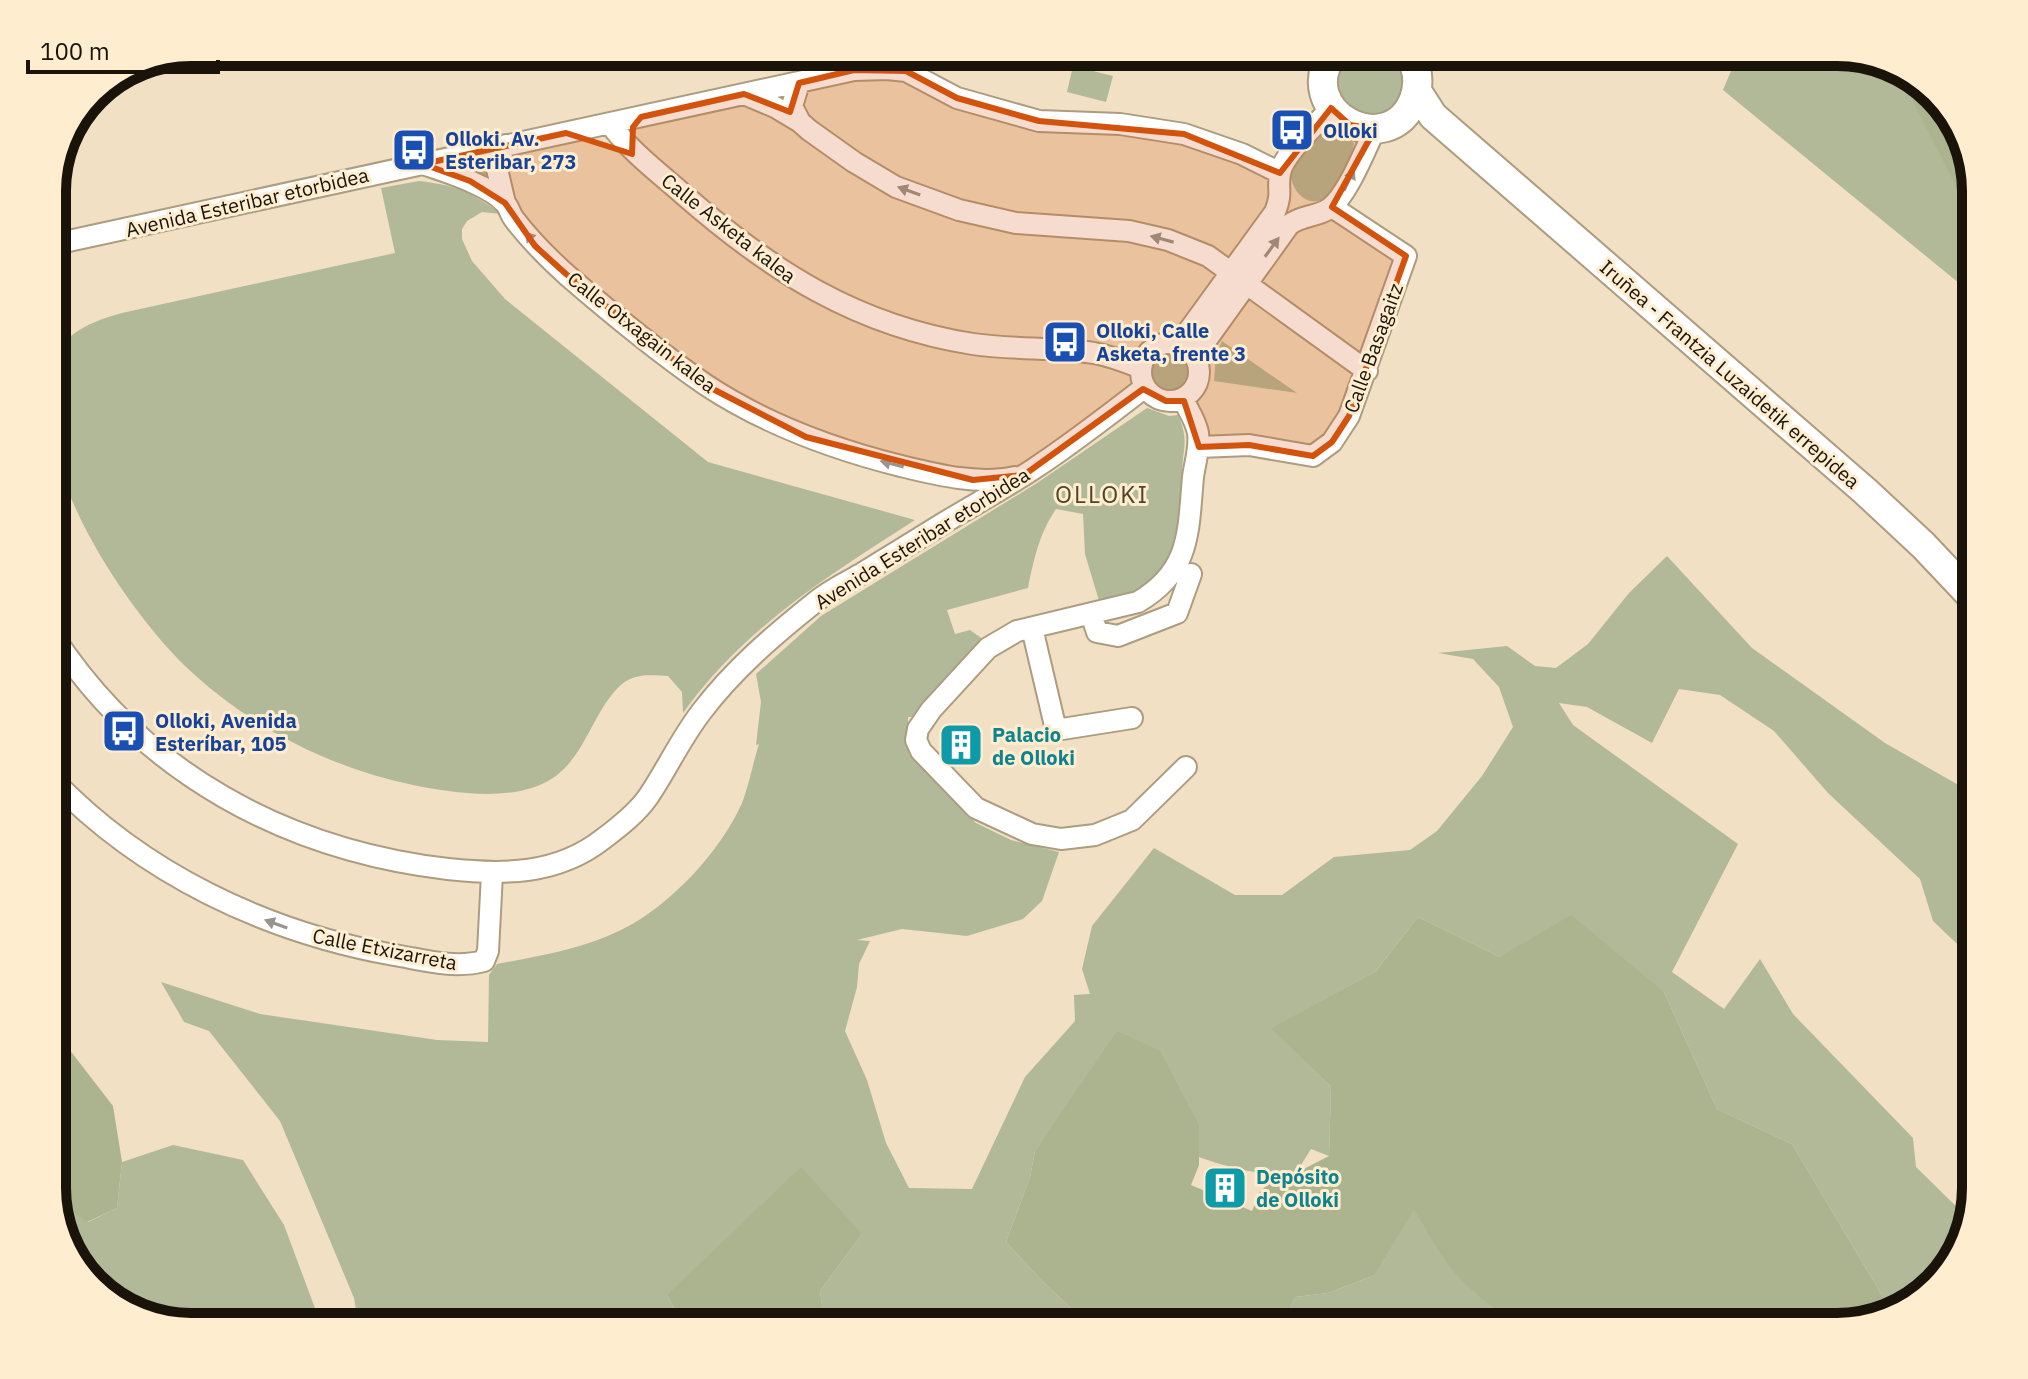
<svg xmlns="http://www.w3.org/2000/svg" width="2028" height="1379" font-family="'IBM Plex Sans',sans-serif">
  <rect width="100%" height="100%" fill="#f1e0c3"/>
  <path fill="#b1b999" d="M1338 82a33 33 0 1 1 66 0a33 33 0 1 1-66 0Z
    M 1739,52 L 1837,52 L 1908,74 L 1976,193 L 1976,297 L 1723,90 Z
    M 1073,66 L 1113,76 L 1106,102 L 1067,92 Z
    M 1334,129 L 1354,143 C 1352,158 1339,190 1325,198 C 1304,210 1289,186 1290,168 L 1323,133 Z
    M 491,154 L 495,182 L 448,163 Z
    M 419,181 C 455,185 472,192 501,214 L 482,212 L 467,221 L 462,229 L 462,239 L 472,261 L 505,299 L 708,462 L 915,520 C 828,576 745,627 683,713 L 682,692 L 668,676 C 653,675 634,673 622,684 C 591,711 585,764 544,783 C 508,801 452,793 413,785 C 329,768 247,725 185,666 C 131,613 61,508 52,432 C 51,420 52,407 52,395 C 52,386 50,374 52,365 C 59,334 95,320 122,313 L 395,253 L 381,188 Z
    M 1222,341 L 1297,393 L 1214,381 L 1216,355 Z
    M1152 372a18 18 0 1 1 36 0a18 18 0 1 1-36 0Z
    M 1147,408 L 1169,416 L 1178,415 C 1190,442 1182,448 1182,476 C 1180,518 1183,564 1141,588 C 1129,595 1114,599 1100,604 L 1085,554 L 1083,514 L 1056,509 C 1039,534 1034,559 1028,588 L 947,610 L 955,634 L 970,630 L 984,640 L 917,717 L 908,717 L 909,754 L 976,823 L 1011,840 L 1059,852 L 1042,901 L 1023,919 L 967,936 L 902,929 L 857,940 L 870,941 L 859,964 L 857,987 L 845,1031 L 867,1080 L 886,1143 L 909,1188 L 972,1189 L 1025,1077 L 1075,1021 L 1074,995 L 1090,994 L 1082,969 L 1092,926 L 1154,848 L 1235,895 L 1282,895 L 1334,857 L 1410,850 L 1437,831 L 1482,776 L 1513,727 L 1499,687 L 1473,659 L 1438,653 L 1507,646 L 1535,666 L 1556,668 L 1588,644 L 1629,593 L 1667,556 L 1752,648 L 1885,743 L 1976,795 L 1976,962 L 1933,921 L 1920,879 L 1828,793 L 1774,731 L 1720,695 L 1679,689 L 1652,743 L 1587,707 L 1559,703 L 1573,725 L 1738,844 L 1672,972 L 1724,1009 L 1760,959 L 1793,1014 L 1913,1138 L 1916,1167 L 1967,1217 L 1952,1266 L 1899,1312 L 1893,1314 L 1792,1144 L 1717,1109 L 1664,992 L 1500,957 L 1418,917 L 1376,971 L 1272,1028 L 1331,1087 L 1329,1156 L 1311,1149 L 1296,1173 C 1232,1183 1130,1127 1071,1100 L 1035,1151 L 1030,1177 L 1006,1242 L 1044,1283 L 1092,1327 L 825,1327 L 820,1291 L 862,1234 L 667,1295 L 684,1327 L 368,1327 L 374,1318 L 358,1322 L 354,1298 L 280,1121 L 209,1031 L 184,1022 L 161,982 L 260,1014 L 437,1040 L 488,1042 L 489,975 L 497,964 C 539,956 583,949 621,930 C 669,907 721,851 742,803 C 749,785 753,763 759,744 L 756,745 L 761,702 L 756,674 L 821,616 L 1037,483 Z
    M 173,1145 L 243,1160 L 284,1225 L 322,1327 L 220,1313 L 185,1325 L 113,1303 L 70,1257 L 52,1197 L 88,1222 L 117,1208 L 122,1162 Z
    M 1414,1209 C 1442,1259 1472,1295 1519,1327 L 1281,1327 L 1295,1297 L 1328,1293 L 1375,1275 Z"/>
  <path fill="#abb48f" d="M 1897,70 L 1915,76 L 1961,129 L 1976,190 L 1976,226 Z
    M 1571,915 L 1664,992 L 1717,1109 L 1792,1144 L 1893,1314 L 1838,1327 L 1526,1327 C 1501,1319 1459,1281 1444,1259 C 1433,1243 1424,1226 1414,1210 L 1375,1275 L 1328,1293 L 1295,1297 L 1281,1327 L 1092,1327 L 1044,1283 L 1006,1242 L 1030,1177 L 1035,1151 L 1117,1031 L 1160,1051 L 1199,1125 L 1199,1165 L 1191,1185 L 1252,1211 L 1260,1192 L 1276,1176 L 1296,1173 L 1329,1156 L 1331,1087 L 1271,1028 L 1376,971 L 1418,917 L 1500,957 Z
    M 52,1027 L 113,1106 L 122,1162 L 117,1208 L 87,1222 L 52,1197 Z
    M 801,1167 L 862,1234 L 820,1291 L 825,1327 L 684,1327 L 667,1295 Z
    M 220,1313 L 313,1327 L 185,1325 Z"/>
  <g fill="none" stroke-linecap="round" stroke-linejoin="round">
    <g stroke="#ac9c80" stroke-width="24">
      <path id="minor" d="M 799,83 L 792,106 L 800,122 L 809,130 L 854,162 L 896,187 L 959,210 L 1016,223 L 1129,231 L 1168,240 L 1208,256 L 1367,371
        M 744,94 L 775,107 L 800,122
        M 610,124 C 631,152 658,172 684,195 C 771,271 857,326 973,344 C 1013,350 1054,347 1094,353 C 1110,356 1126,362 1141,368
        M 423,164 C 446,172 489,185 505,203 C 509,207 510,214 514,219 C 530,240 548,258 568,276 C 612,314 658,352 706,385 C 765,424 833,449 901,466 C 938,475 978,485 1015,477
        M 505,203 L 496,165 L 506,145
        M 52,249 L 64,242 L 854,70 L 887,69 L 906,71 L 957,98 L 1039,121 L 1120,124 L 1184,134 L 1242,154 L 1280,173
        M1141 372a29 29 0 1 1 58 0a29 29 0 1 1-58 0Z
        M 1179,344 L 1275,212 C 1283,192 1277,190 1280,174 C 1282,155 1318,123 1331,108
        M 1195,356 L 1289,225 C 1301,215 1318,217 1330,208 C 1348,194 1365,150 1375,129
        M 1183,399 C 1188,410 1196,421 1198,433 C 1200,449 1195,462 1193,477 C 1188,532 1191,571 1138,602 L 1017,631 L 988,648 L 931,710 L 918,729 L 916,740 L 921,751 L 976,808 L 1032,834 L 1061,839 L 1095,835 L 1132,820 L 1186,767
        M 1199,447 L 1249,445 L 1313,456 L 1332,442 L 1349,416 L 1406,256 L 1332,207
        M 1091,614 L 1097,632 L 1118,636 L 1177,613 L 1191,574
        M 1032,628 L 1056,730 L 1132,718
        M 52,634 C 142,773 286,850 448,869 C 503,875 557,875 603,839 C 619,827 637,813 648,797 C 667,769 681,738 702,711 C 734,669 774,635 814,603 C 828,591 845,583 861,574 C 888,557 915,541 942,524 C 973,505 1005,488 1035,468 C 1073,443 1109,415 1145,387
        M 52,677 L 72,664
        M 52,779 C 143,874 266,932 394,955 C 424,960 454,969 484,961 L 488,951 L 492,874"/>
    </g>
    <g stroke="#ac9c80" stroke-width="32">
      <path id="highway" d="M 1334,52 C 1290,111 1389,164 1414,99 C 1420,82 1418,66 1407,52
        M 1417,91 L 1433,116 L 1865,491 L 1923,545 L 1976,601"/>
    </g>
    <use href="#minor" stroke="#fff" stroke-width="20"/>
    <use href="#highway" stroke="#fff" stroke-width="28"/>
  </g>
  <defs><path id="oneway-solid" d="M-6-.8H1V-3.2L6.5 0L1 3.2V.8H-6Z" transform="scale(2)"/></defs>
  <g fill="#989590">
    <use href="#oneway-solid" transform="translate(1349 180) rotate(-64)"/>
    <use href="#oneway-solid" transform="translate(909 191) rotate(-160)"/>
    <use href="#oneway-solid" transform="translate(1162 239) rotate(-165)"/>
    <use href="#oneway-solid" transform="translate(533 241) rotate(-131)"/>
    <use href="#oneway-solid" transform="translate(1272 247) rotate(-54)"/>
    <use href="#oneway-solid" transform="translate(892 464) rotate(-166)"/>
    <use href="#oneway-solid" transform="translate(276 924) rotate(-160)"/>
  </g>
  <path fill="#d3520c" fill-opacity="0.2" stroke="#d3520c" stroke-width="6" stroke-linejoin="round" d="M 854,70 L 906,71 L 957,98 L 1039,121 L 1184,134 L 1280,173 L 1331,108 L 1350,125 L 1375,129 L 1332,207 L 1406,256 L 1349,416 L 1332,442 L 1313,456 L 1249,445 L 1199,447 L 1184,401 L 1166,401 L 1143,389 L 1024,475 L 973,480 L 806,437 L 707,386 L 566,274 L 535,246 L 505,203 L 470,181 L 423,164 L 566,133 L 632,154 L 633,127 L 641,117 L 744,94 L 790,112 L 799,83 Z"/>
  <defs>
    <g id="bus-square" transform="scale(2.3)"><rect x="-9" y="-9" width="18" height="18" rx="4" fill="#1a4fb4" stroke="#ffedd0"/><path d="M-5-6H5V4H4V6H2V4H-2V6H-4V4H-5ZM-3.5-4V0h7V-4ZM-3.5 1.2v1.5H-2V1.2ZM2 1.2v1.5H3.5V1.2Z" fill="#fff"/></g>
    <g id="building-square" transform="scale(2.3)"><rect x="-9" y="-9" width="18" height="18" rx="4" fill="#0f9aa8" stroke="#ffedd0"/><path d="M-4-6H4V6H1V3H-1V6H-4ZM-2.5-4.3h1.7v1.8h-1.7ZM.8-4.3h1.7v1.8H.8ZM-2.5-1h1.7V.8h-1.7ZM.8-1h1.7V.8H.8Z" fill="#fff"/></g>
  </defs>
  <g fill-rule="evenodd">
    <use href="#bus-square" x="1292" y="130"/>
    <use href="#bus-square" x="414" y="150"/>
    <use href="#bus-square" x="1065" y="342"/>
    <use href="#bus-square" x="124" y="731"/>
    <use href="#building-square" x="961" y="745"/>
    <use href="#building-square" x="1225" y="1188"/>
  </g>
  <g text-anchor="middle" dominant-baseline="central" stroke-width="6" stroke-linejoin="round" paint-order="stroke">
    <g font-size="20" font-weight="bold" fill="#164399" stroke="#ffedd0" text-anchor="start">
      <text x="1323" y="130">Olloki</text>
      <text x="445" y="138">Olloki. Av.<tspan x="445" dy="23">Esteribar, 273</tspan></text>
      <text x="1096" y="330">Olloki, Calle<tspan x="1096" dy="23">Asketa, frente 3</tspan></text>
      <text x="155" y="720">Olloki, Avenida<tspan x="155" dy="23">Esteríbar, 105</tspan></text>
    </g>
    <g font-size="20" fill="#191309" stroke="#ffedd0">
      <text transform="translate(247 202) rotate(-13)">Avenida Esteribar etorbidea</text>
      <text transform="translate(729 228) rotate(38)">Calle Asketa kalea</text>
      <text transform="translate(642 332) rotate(38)">Calle Otxagain kalea</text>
      <text transform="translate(1373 348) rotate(-70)">Calle Basagaitz</text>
      <text transform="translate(1730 374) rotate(41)">Iruñea - Frantzia Luzaidetik errepidea</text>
      <text transform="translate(922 538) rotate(-32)">Avenida Esteribar etorbidea</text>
      <text transform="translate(385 949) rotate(11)">Calle Etxizarreta</text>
    </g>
    <g font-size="20" font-weight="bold" fill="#0d838f" stroke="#ffedd0" text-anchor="start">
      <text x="992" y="734">Palacio<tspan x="992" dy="23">de Olloki</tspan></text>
      <text x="1256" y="1176">Depósito<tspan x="1256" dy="23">de Olloki</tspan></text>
    </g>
    <g font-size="24" letter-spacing="2" fill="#51432a" stroke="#ffedd0">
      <text x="1102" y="494">OLLOKI</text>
    </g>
  </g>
  <path d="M0 0H2028V1379H0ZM191 66H1837A125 125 0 0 1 1962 191V1188A125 125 0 0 1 1837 1313H191A125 125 0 0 1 66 1188V191A125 125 0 0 1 191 66Z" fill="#ffedd0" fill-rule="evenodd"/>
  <path fill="none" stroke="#191309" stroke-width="10" d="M191 66H1837A125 125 0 0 1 1962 191V1188A125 125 0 0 1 1837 1313H191A125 125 0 0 1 66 1188V191A125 125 0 0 1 191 66Z"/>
  <path d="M28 60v12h190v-12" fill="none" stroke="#191309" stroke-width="4"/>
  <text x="40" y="60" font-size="24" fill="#191309" stroke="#ffedd0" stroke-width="6" paint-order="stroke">100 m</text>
</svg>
